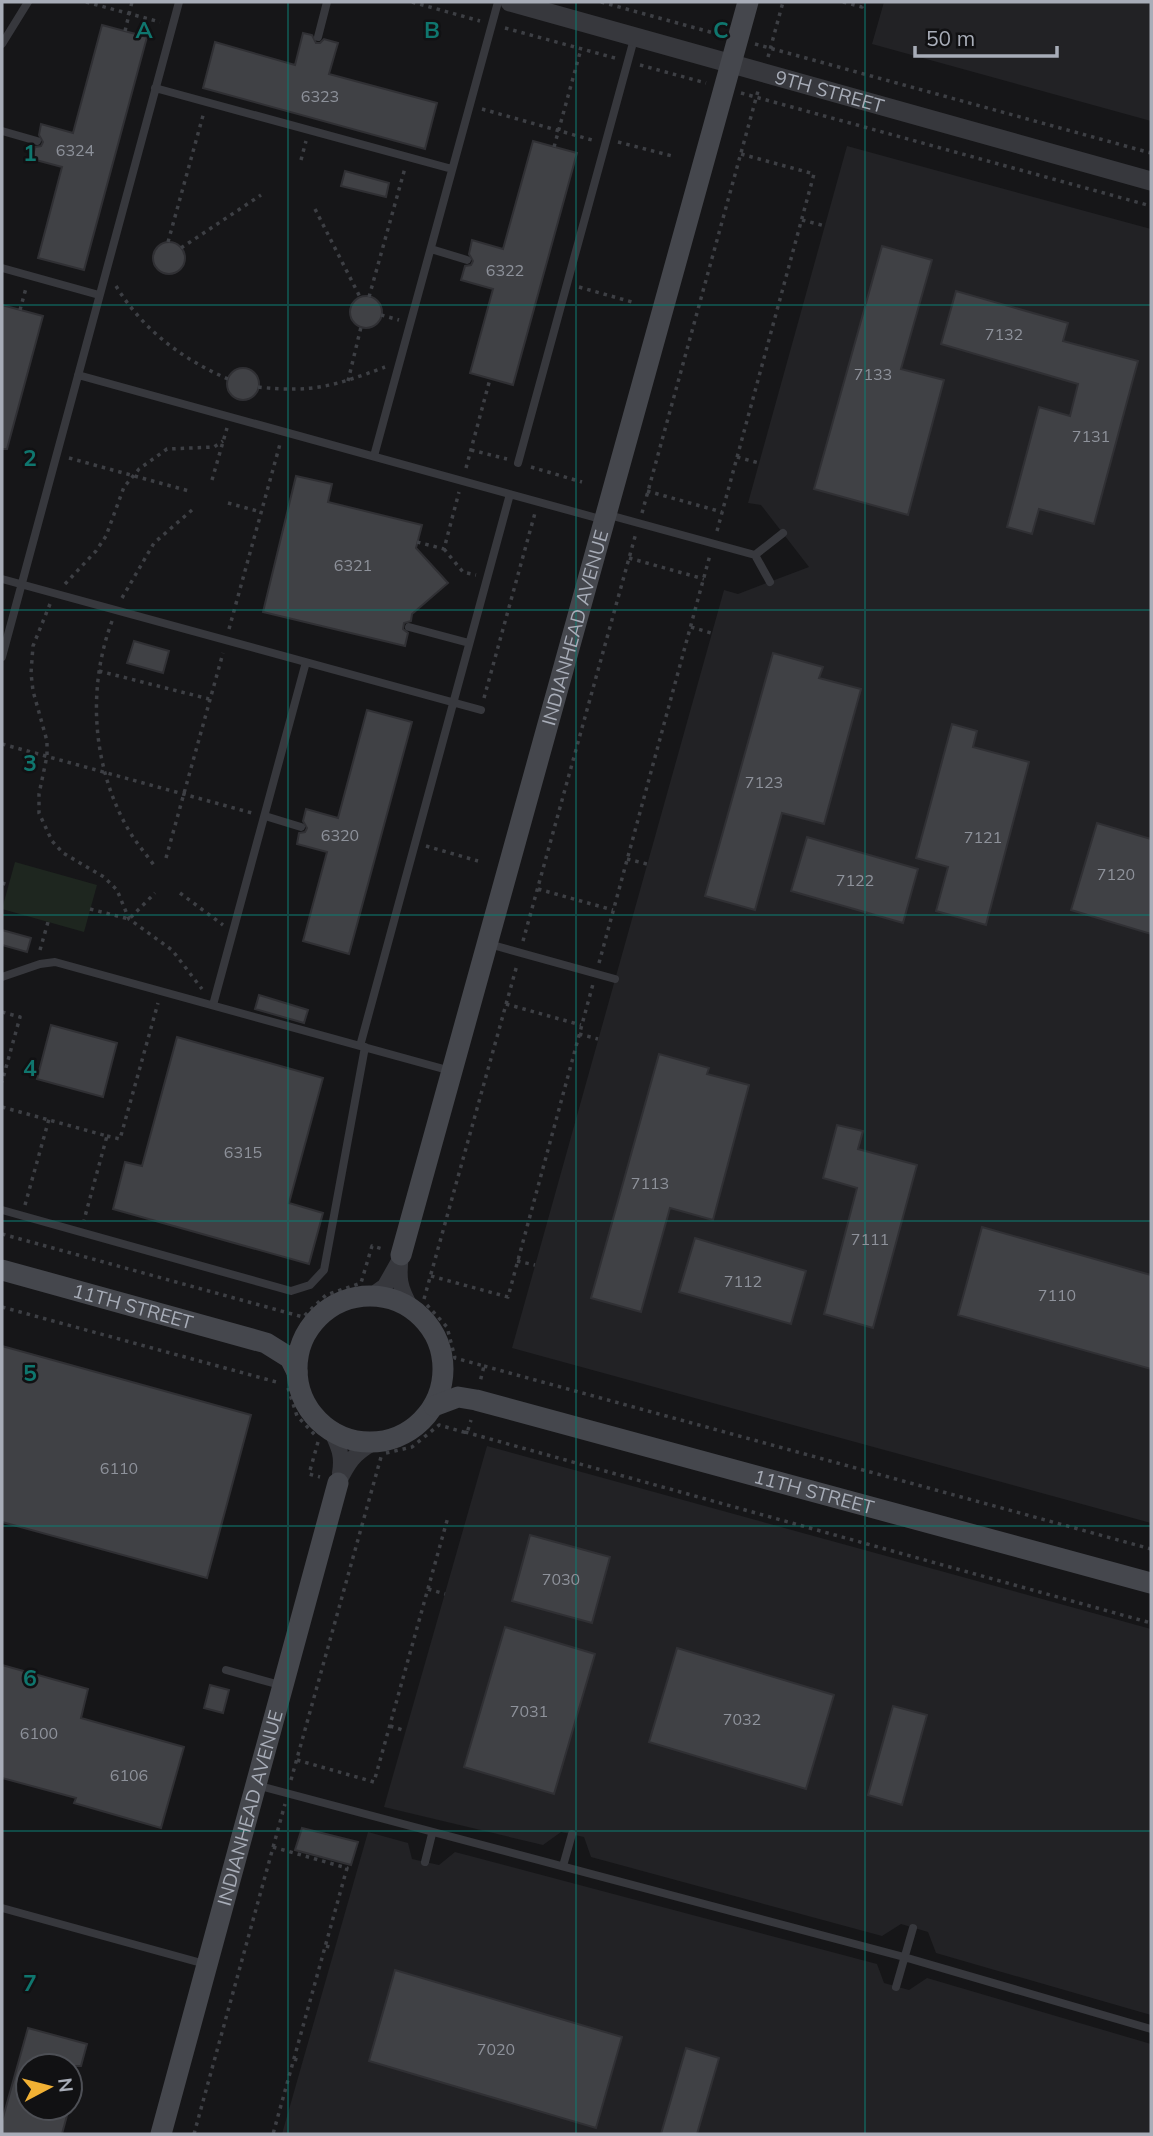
<svg xmlns="http://www.w3.org/2000/svg" width="1153" height="2136" font-family="Mulish,sans-serif">
  <rect width="100%" height="100%" fill="#161618"/>
  <path fill="#222225" d="M 884,2 L 1151,2 L 1151,121 L 872,44 Z
    M 847,146 L 1151,229 L 1151,1523 L 512,1348 L 724,590 L 738,594 L 809,567 L 761,505 L 748,503 Z
    M 487,1446 L 1151,1629 L 1151,2015 L 936,1953 L 928,1932 L 901,1924 L 882,1936 L 591,1857 L 584,1837 L 561,1832 L 543,1845 L 384,1807 Z
    M 368,1832 L 408,1843 L 412,1859 L 439,1865 L 455,1852 L 877,1964 L 884,1983 L 909,1990 L 927,1978 L 1151,2044 L 1151,2134 L 282,2134 Z"/>
  <path fill="#1e261f" d="M 15,862 L 97,885 L 84,932 L 2,909 Z"/>
  <path fill="#404145" stroke="#303034" stroke-width="2" d="M 102,25 L 147,37 L 84,270 L 38,258 L 62,167 L 32,159 L 35,147 L 41,146 L 43,142 L 39,135 L 41,124 L 73,133 Z
    M 303,33 L 312,35 L 316,43 L 320,43 L 324,39 L 338,43 L 329,74 L 437,103 L 425,149 L 203,88 L 215,42 L 295,65 Z
    M 533,141 L 577,153 L 513,385 L 470,373 L 493,289 L 461,280 L 465,266 L 471,265 L 473,261 L 469,254 L 472,240 L 503,249 Z
    M 345,171 L 389,183 L 386,197 L 341,186 Z
    M153 258a16 16 0 1 1 32 0a16 16 0 1 1-32 0Z
    M 882,246 L 932,260 L 901,369 L 944,380 L 908,515 L 814,489 Z
    M 956,291 L 1068,323 L 1063,341 L 1138,361 L 1094,524 L 1039,509 L 1032,534 L 1007,527 L 1039,407 L 1070,416 L 1078,384 L 941,344 Z
    M350 312a16 16 0 1 1 32 0a16 16 0 1 1-32 0Z
    M 2,305 L 43,316 L 7,449 L 2,449 Z
    M227 384a16 16 0 1 1 32 0a16 16 0 1 1-32 0Z
    M 296,476 L 332,484 L 328,502 L 422,525 L 416,548 L 448,583 L 412,614 L 411,621 L 404,623 L 403,629 L 408,633 L 405,646 L 263,612 Z
    M 134,641 L 169,651 L 163,673 L 127,663 Z
    M 773,653 L 823,667 L 819,678 L 861,689 L 824,824 L 782,813 L 755,910 L 705,896 Z
    M 367,710 L 412,722 L 349,954 L 303,941 L 327,852 L 297,844 L 299,833 L 305,832 L 307,828 L 303,821 L 306,809 L 338,818 Z
    M 952,724 L 977,731 L 973,747 L 1029,762 L 986,925 L 936,911 L 948,867 L 916,858 Z
    M 1097,823 L 1151,839 L 1151,934 L 1071,910 Z
    M 807,837 L 918,869 L 903,923 L 791,891 Z
    M 2,930 L 31,938 L 27,952 L 2,945 Z
    M 259,995 L 308,1010 L 304,1023 L 255,1009 Z
    M 51,1025 L 117,1043 L 103,1097 L 37,1079 Z
    M 177,1037 L 323,1078 L 289,1203 L 323,1213 L 309,1264 L 113,1209 L 125,1162 L 142,1166 Z
    M 659,1054 L 709,1068 L 707,1074 L 749,1085 L 713,1220 L 670,1208 L 641,1312 L 591,1298 Z
    M 837,1125 L 863,1131 L 858,1149 L 917,1165 L 873,1328 L 824,1314 L 857,1188 L 823,1178 Z
    M 982,1227 L 1151,1275 L 1151,1369 L 958,1315 Z
    M 695,1238 L 806,1271 L 791,1324 L 679,1292 Z
    M 2,1346 L 251,1415 L 207,1578 L 2,1522 Z
    M 530,1535 L 610,1557 L 592,1623 L 512,1601 Z
    M 505,1627 L 595,1654 L 554,1794 L 464,1767 Z
    M 677,1648 L 834,1695 L 806,1789 L 649,1742 Z
    M 2,1665 L 88,1689 L 81,1718 L 184,1747 L 161,1828 L 74,1803 L 76,1798 L 2,1778 Z
    M 210,1685 L 229,1690 L 223,1713 L 204,1708 Z
    M 893,1706 L 927,1715 L 902,1805 L 868,1795 Z
    M 302,1828 L 358,1842 L 351,1865 L 295,1850 Z
    M 395,1970 L 622,2037 L 596,2128 L 369,2061 Z
    M 28,2028 L 87,2044 L 81,2066 L 28,2066 L 28,2108 L 69,2108 L 62,2134 L 2,2134 L 2,2121 Z
    M 686,2048 L 719,2058 L 697,2134 L 661,2134 Z"/>
  <g fill="none" stroke-linecap="round" stroke-linejoin="round">
    <path stroke="#3d3f44" stroke-width="3.5" stroke-dasharray="3.5 5" stroke-linecap="butt" d="M 86,2 L 160,22
      M 412,2 L 480,21
      M 601,2 L 721,35
      M 843,2 L 862,7 L 864,2
      M 505,28 L 615,58
      M 125,31 L 132,2
      M 755,44 L 1151,153
      M 768,57 L 783,2
      M 640,65 L 706,83
      M 741,93 L 1151,206
      M 482,109 L 592,140
      M 618,142 L 672,156
      M 554,147 L 581,49
      M 301,160 L 306,141
      M 315,209 L 360,297
      M 802,220 L 825,226
      M 168,242 L 204,112
      M 181,248 L 261,195
      M 116,286 C 143,330 182,359 228,379
      M 579,287 L 632,302
      M 369,297 L 405,168
      M 20,310 L 26,288
      M 381,315 L 399,320
      M 348,381 L 361,327
      M 258,387 C 313,393 334,386 385,367
      M 471,450 L 507,459
      M 737,457 L 759,463
      M 69,458 L 189,491
      M 531,467 L 582,482
      M 466,468 L 490,379
      M 212,480 L 227,428
      M 647,491 L 722,512
      M 228,503 L 261,512
      M 642,513 L 758,91
      M 717,531 L 814,174 L 741,154
      M 417,542 L 444,549 L 459,492
      M 444,549 L 463,572 L 476,575
      M 629,558 L 704,579
      M 65,584 L 96,551 L 106,536 L 124,487 L 139,469 L 167,449 L 214,447 L 223,441
      M 122,598 L 154,543 L 192,510
      M 50,604 L 33,646 L 31,673 L 33,691 L 47,741 L 47,756 L 39,794 L 39,813 L 52,841 L 63,853 L 104,877 L 117,890 L 129,919 L 172,950 L 202,989
      M 112,621 C 87,688 92,766 128,829 C 136,843 147,855 156,868
      M 691,627 L 711,633
      M 229,629 L 280,444
      M 99,671 L 209,699
      M 484,698 L 535,513
      M 2,744 L 252,813
      M 426,846 L 478,861
      M 166,858 L 223,653
      M 627,859 L 647,864
      M 2,883 L 9,885
      M 538,889 L 613,910
      M 180,893 L 223,925
      M 90,909 L 129,919 L 155,893
      M 523,941 L 636,533
      M 40,950 L 48,922
      M 599,963 L 710,555
      M 506,1004 L 581,1025
      M 2,1012 L 20,1017 L 2,1082
      M 579,1034 L 598,1039
      M 2,1107 L 107,1136 L 84,1220
      M 107,1136 L 120,1139 L 158,1003
      M 25,1205 L 49,1119
      M 2,1234 L 303,1317 L 326,1295 L 361,1283 L 372,1246 L 383,1249
      M 517,1261 L 535,1265
      M 431,1276 L 508,1297 L 593,984
      M 424,1299 L 517,965
      M 427,1305 L 447,1327 L 455,1358 L 484,1366 L 480,1382
      M 2,1307 L 280,1383
      M 484,1366 L 1151,1549
      M 288,1388 L 297,1416 L 315,1435
      M 465,1432 L 1151,1623
      M 318,1442 L 309,1474 L 320,1477
      M 386,1453 L 412,1447 L 439,1425 L 467,1433 L 471,1420
      M 428,1589 L 445,1594
      M 390,1726 L 406,1731
      M 297,1760 L 374,1782 L 448,1517
      M 291,1780 L 381,1457
      M 273,1847 L 347,1868 L 273,2134
      M 326,1946 L 334,1948
      M 294,2059 L 302,2061
      M 194,2134 L 285,1804"/>
    <path stroke="#37383d" stroke-width="8" d="M 318,37 L 327,2
      M 2,44 L 28,2
      M 155,88 L 452,169
      M 2,131 L 37,141
      M 431,249 L 467,260
      M 2,268 L 99,295
      M 78,375 L 604,520
      M 374,456 L 498,2
      M 518,463 L 634,39
      M 609,515 L 755,555 L 770,582
      M 755,555 L 783,533
      M 2,579 L 481,710
      M 409,627 L 469,643
      M 2,657 L 179,2
      M 265,816 L 301,827
      M 489,944 L 615,979
      M 2,977 L 40,964 L 55,962 L 451,1071
      M 213,1005 L 306,662
      M 360,1046 L 510,494
      M 2,1210 L 291,1291 L 310,1285 L 324,1270 L 365,1047
      M 226,1670 L 280,1685
      M 256,1785 L 904,1957 L 1151,2029
      M 425,1862 L 432,1834
      M 563,1866 L 572,1834
      M 2,1908 L 205,1964
      M 896,1987 L 913,1928"/>
    <path stroke="#37383d" stroke-width="16" d="M 401,1255 C 398,1278 399,1287 411,1308
      M 371,1296 L 385,1286 L 398,1263
      M 332,1432 C 339,1447 343,1456 340,1473
      M 338,1483 C 348,1463 353,1454 373,1443"/>
    <path stroke="#37383d" stroke-width="19" id="s1" d="M 510,2 L 1151,181"/>
    <g stroke="#45474d" stroke-width="21">
      <path id="s2" d="M 401,1255 L 748,2"/>
      <path id="s3" d="M 2,1270 L 266,1343 L 290,1358 L 297,1372"/>
      <circle cx="370" cy="1369" r="73"/>
      <path id="s4" d="M 434,1406 L 458,1397 L 476,1400 L 1151,1583"/>
      <path id="s5" d="M 161,2134 L 338,1483"/>
    </g>
  </g>
  <path fill="none" stroke="#0f766e" stroke-width="2" stroke-opacity="0.55" d="M 288,2 L 288,2134M 576,2 L 576,2134M 865,2 L 865,2134M 2,305 L 1151,305M 2,610 L 1151,610M 2,915 L 1151,915M 2,1221 L 1151,1221M 2,1526 L 1151,1526M 2,1831 L 1151,1831"/>
  <g text-anchor="middle" dominant-baseline="central" stroke-width="5" stroke-linejoin="round" paint-order="stroke">
    <g font-size="16" fill="#8e929b">
      <text x="320" y="96">6323</text>
      <text x="75" y="150">6324</text>
      <text x="505" y="270">6322</text>
      <text x="1004" y="334">7132</text>
      <text x="873" y="374">7133</text>
      <text x="1091" y="436">7131</text>
      <text x="353" y="565">6321</text>
      <text x="764" y="782">7123</text>
      <text x="340" y="835">6320</text>
      <text x="983" y="837">7121</text>
      <text x="1116" y="874">7120</text>
      <text x="855" y="880">7122</text>
      <text x="243" y="1152">6315</text>
      <text x="650" y="1183">7113</text>
      <text x="870" y="1239">7111</text>
      <text x="743" y="1281">7112</text>
      <text x="1057" y="1295">7110</text>
      <text x="119" y="1468">6110</text>
      <text x="561" y="1579">7030</text>
      <text x="529" y="1711">7031</text>
      <text x="742" y="1719">7032</text>
      <text x="39" y="1733">6100</text>
      <text x="129" y="1775">6106</text>
      <text x="496" y="2049">7020</text>
    </g>
    <g font-size="19" fill="#a8adb8" stroke="#111113">
      <text stroke="none"><textPath href="#s1" startOffset="332">9TH STREET</textPath></text>
      <text stroke="none"><textPath href="#s2" startOffset="651">INDIANHEAD AVENUE</textPath></text>
      <text stroke="none"><textPath href="#s3" startOffset="136">11TH STREET</textPath></text>
      <text stroke="none"><textPath href="#s4" startOffset="394">11TH STREET</textPath></text>
      <text stroke="none"><textPath href="#s5" startOffset="338">INDIANHEAD AVENUE</textPath></text>
    </g>
  </g>
  <g font-size="23" text-anchor="middle" font-weight="bold" fill="#0f766e" stroke="#111113" stroke-width="5" stroke-linejoin="round" paint-order="stroke">
    <text x="144" y="38">A</text>
    <text x="432" y="38">B</text>
    <text x="721" y="38">C</text>
    <text x="30" y="161">1</text>
    <text x="30" y="466">2</text>
    <text x="30" y="771">3</text>
    <text x="30" y="1076">4</text>
    <text x="30" y="1381">5</text>
    <text x="30" y="1686">6</text>
    <text x="30" y="1991">7</text>
  </g>
  <rect width="1153" height="2136" fill="none" stroke="#a8adb8" stroke-width="7"/>
  <g transform="translate(49 2087) rotate(83)"><circle r="33" fill="#111113" stroke="#4d4f55" stroke-width="2"/>
  <path d="M0-5L12 26L0 18L-12 26Z" fill="#f2b134"/>
  <text y="-10" font-size="19" font-weight="bold" text-anchor="middle" fill="#a8adb8">N</text>
  </g>
  <path d="M915 46v10h142v-10" fill="none" stroke="#a8adb8" stroke-width="3.5"/>
  <text x="926" y="46" font-size="21" fill="#a8adb8" stroke="#111113" stroke-width="5" paint-order="stroke">50 m</text>
</svg>
